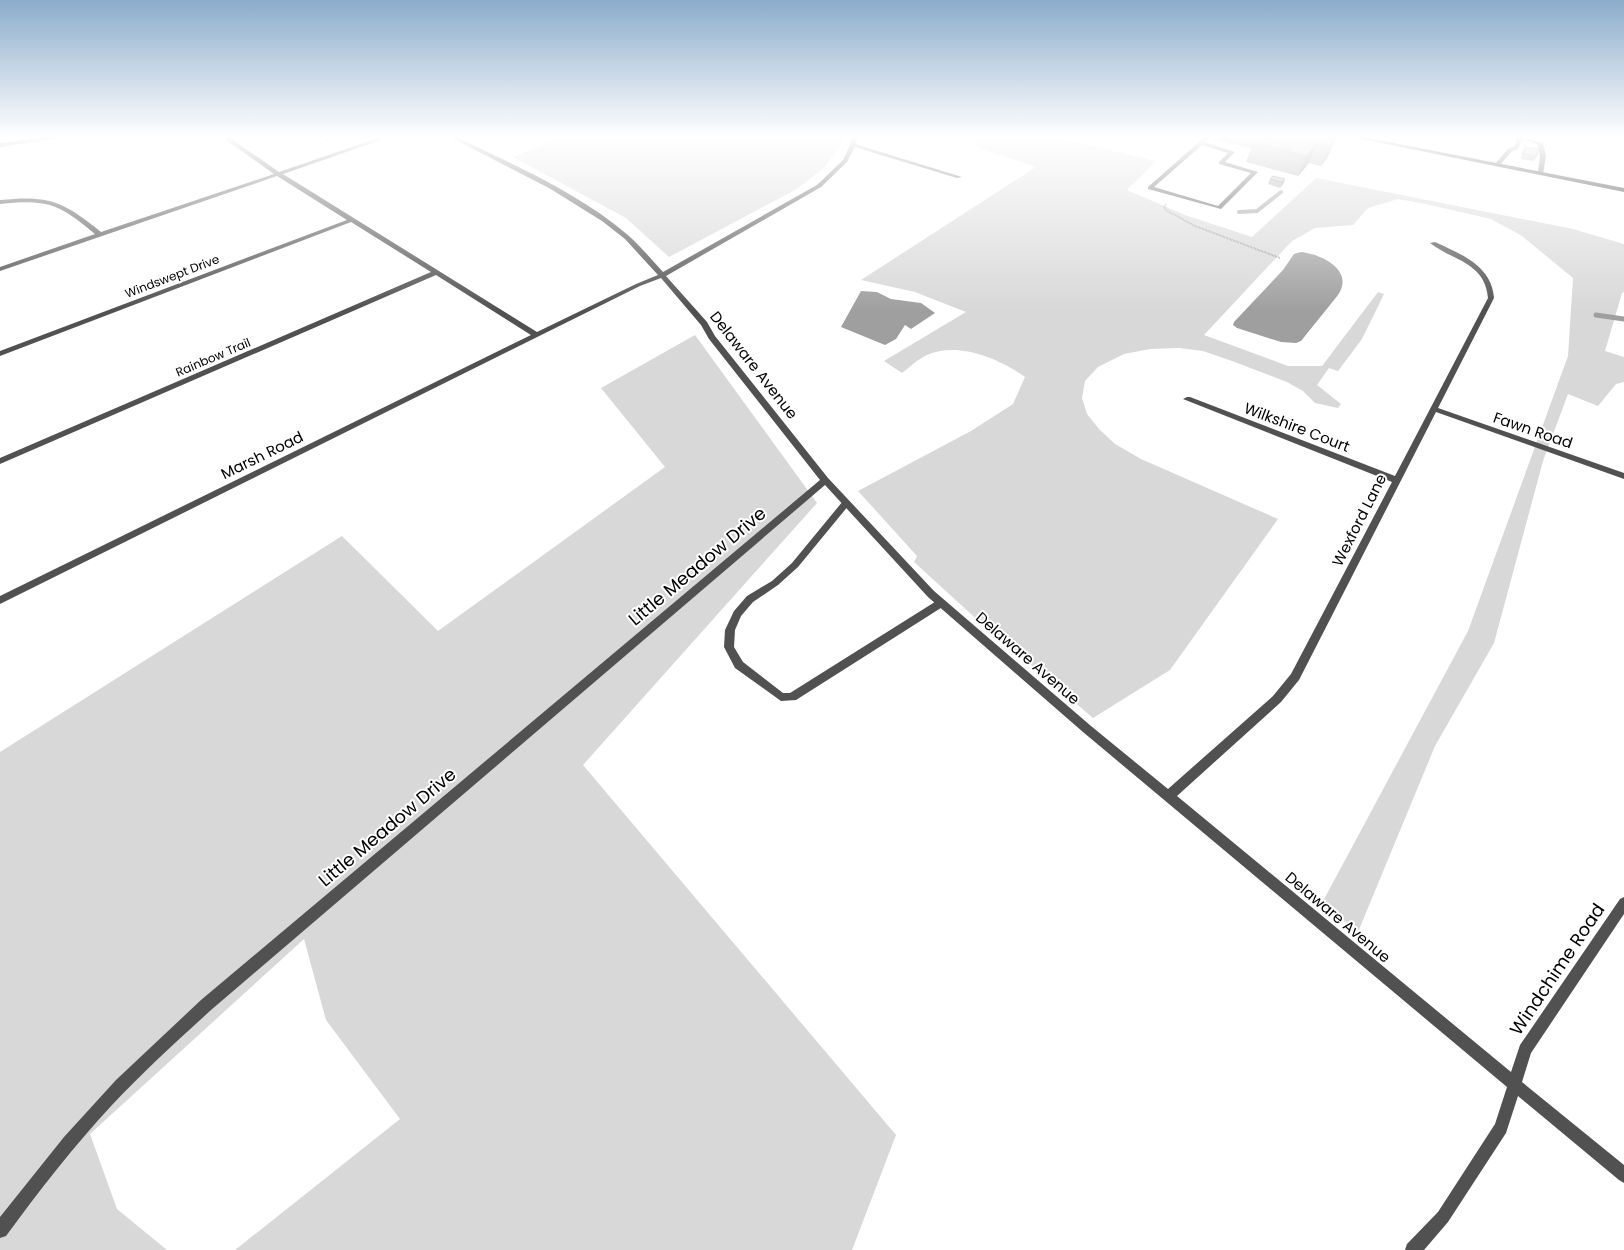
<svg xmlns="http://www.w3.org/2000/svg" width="1624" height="1250" font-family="Poppins,sans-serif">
  <rect width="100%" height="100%" fill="#fff"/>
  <path fill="#d8d8d8" d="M 565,135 L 846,135 L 825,167 L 797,189 L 669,257 L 626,218 L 513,157 Z
    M 982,135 L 1046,135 L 1156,161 L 1127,190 L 1185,215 L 1252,237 L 1316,178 L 1573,229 L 1624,244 L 1624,292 L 1622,293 L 1605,351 L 1624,357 L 1624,382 L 1616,384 L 1598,406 L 1568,394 L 1543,461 L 1494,643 L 1435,746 L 1358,932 L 1322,903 L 1468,631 L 1568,356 L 1573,278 L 1522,236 L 1491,219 L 1426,204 L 1398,199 L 1368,208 L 1353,225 L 1315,228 L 1292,241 L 1204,335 L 1288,366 L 1322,366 L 1378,292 L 1384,294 L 1362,339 L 1338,371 L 1329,368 L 1317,385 L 1341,404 L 1338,408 L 1315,403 L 1303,391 L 1287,382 L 1232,361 L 1203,351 L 1179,348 L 1150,349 L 1124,354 L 1098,367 L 1085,381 L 1082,398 L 1087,414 L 1099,429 L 1115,444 L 1141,459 L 1278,519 L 1170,670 L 1093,718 L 971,614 L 914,562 L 917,556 L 858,491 L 971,431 L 1013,404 L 1025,377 C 1000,359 958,341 927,355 C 918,359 910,367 902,373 L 884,361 L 966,312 L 915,292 L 861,280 L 1036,167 L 974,146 Z
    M 695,335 L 817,503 L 583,765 L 896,1135 L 852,1250 L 235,1250 L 400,1119 L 326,1020 L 304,939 L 90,1134 L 117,1209 L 167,1250 L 0,1250 L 0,752 L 342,536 L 438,631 L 665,467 L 601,388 Z"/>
  <path fill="#9f9f9f" d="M 1301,252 C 1321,254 1355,270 1338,295 L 1301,341 L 1296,343 L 1281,342 L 1237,328 L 1233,325 L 1234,322 L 1283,270 L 1294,254 Z
    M 861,291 L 877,292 L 891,299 L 921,303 L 935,313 L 911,329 L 905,325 L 896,339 L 885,345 L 841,327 Z"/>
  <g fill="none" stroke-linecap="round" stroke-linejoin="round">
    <path stroke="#9f9f9f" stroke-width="4" d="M 323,135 L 327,140
      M 1239,212 L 1257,211 L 1281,192"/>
    <path stroke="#9f9f9f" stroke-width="5" d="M 1596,315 L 1624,319"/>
    <path stroke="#737373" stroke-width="2" stroke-dasharray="0.5 1" stroke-linecap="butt" d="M 1166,204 L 1164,207 L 1166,210 L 1195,226 L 1280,258"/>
    <path fill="#515151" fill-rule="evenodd" d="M 1207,135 L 1213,135 L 1205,142 L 1235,152 L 1225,162 L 1258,172 L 1221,209 L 1148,189 L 1148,187 ZM 1202,145 L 1228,153 L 1219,162 L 1219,164 L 1251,173 L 1218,206 L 1154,187 Z
      M 1518,136 L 1543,143 L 1546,156 L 1543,174 L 1538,173 L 1540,156 L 1537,144 L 1522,139 L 1518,149 L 1512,151 L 1499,166 L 1494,165 L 1508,149 L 1514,147 Z
      M 851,144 L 855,144 L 962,177 L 957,178 L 851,146 Z
      M 846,500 L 850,503 L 849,505 L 798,567 L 778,585 L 753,602 L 741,616 L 735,630 L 734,647 L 743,662 L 783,693 L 790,693 L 938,600 L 944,600 L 946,603 L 944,606 L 796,700 L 781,701 L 735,668 L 724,647 L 725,630 L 734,611 L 747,596 L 772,581 L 792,563 L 843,501 Z"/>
    <path fill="#515151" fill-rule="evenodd" d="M 64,135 L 79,135 L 0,147 L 0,143 Z
      M 219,135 L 226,135 L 279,172 L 387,135 L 395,135 L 283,174 L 537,332 L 636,284 L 658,275 L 625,239 L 602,221 L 549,188 L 446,135 L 453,135 C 513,165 578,192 629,236 C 641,247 652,260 663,272 L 817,185 L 843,160 L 850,145 L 852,135 L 858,135 L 856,145 L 847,162 L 821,187 L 666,276 L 707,322 L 715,336 L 828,478 L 934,591 L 1091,726 L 1168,789 L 1273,696 L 1291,674 L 1392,482 L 1183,399 L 1187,397 L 1190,397 L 1395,476 L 1488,298 C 1485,262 1453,261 1430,243 L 1435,242 C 1461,254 1492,266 1494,298 L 1438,408 L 1624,473 L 1624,479 L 1436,412 L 1299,680 L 1281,702 L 1177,796 L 1511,1072 L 1520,1045 L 1620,899 L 1624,897 L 1624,914 L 1531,1053 L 1522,1082 L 1624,1165 L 1624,1183 L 1619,1180 L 1518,1096 L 1506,1133 L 1448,1222 L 1424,1250 L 1405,1250 L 1407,1244 L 1438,1212 L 1495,1124 L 1507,1087 L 1083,732 L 928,597 L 825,485 L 211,1010 C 177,1041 143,1072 112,1105 C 74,1146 39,1191 6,1236 L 0,1238 L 0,1217 L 64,1137 L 116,1080 L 201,1000 L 820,480 L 709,339 L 701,325 L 661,278 L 640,286 L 0,604 L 0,596 L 531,335 L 436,275 L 0,464 L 0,458 L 431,272 L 351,222 L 0,356 L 0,351 L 347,220 L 277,176 L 0,271 L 0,267 L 95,234 C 59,204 48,199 0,204 L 0,200 C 49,195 63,201 101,232 L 274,174 Z"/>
    <path fill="#1e1e1e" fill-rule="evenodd" d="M 1342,135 L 1353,135 L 1624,188 L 1624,192 Z"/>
  </g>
  <path fill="#a5a5a5" d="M 1219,135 L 1321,135 L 1336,138 L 1327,158 L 1321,166 L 1309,163 L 1298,176 L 1246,162 L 1251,148 L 1217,140 Z
    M 1525,147 L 1537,156 L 1534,161 L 1521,159 L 1522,152 Z
    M 1270,179 L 1285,179 L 1283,184 L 1280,188 L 1268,184 Z"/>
  <path fill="#868686" d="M 1336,138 L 1327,158 L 1321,166 L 1329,146 Z
    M 1317,143 L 1309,163 L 1298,176 L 1306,156 Z
    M 1285,179 L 1283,184 L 1280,188 L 1282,182 Z"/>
  <path fill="#c0c0c0" stroke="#868686" d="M 1261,135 L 1321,135 L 1336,138 L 1329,146 L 1317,143 L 1306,156 L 1254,142 Z
    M 1525,147 L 1538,149 L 1537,156 L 1524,154 Z
    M 1273,176 L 1285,179 L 1282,182 L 1270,179 Z"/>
  <linearGradient id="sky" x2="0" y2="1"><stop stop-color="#8baccb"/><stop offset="0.44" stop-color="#fff"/><stop offset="1" stop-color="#fff" stop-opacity="0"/></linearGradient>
  <rect width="1624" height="310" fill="url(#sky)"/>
  <g text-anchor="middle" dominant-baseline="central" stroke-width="4" stroke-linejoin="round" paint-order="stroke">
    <g font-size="12" fill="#000" stroke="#fff">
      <text transform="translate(172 276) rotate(-21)">Windswept Drive</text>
      <text transform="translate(213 357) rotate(-23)">Rainbow Trail</text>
    </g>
    <g font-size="15" fill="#000" stroke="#fff">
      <text transform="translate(754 365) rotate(52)">Delaware Avenue</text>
      <text transform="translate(1297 427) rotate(21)">Wilkshire Court</text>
      <text transform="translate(1533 430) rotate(19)">Fawn Road</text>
      <text transform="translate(262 455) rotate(-26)">Marsh Road</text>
      <text transform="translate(1359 520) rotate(-63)">Wexford Lane</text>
      <text transform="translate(1028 658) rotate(41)">Delaware Avenue</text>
      <text transform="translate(1338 917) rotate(40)">Delaware Avenue</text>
    </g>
    <g font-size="18" fill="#000" stroke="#fff">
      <text transform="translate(697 566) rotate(-40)">Little Meadow Drive</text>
      <text transform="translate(387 827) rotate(-40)">Little Meadow Drive</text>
      <text transform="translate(1557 969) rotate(-56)">Windchime Road</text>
    </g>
  </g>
</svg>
